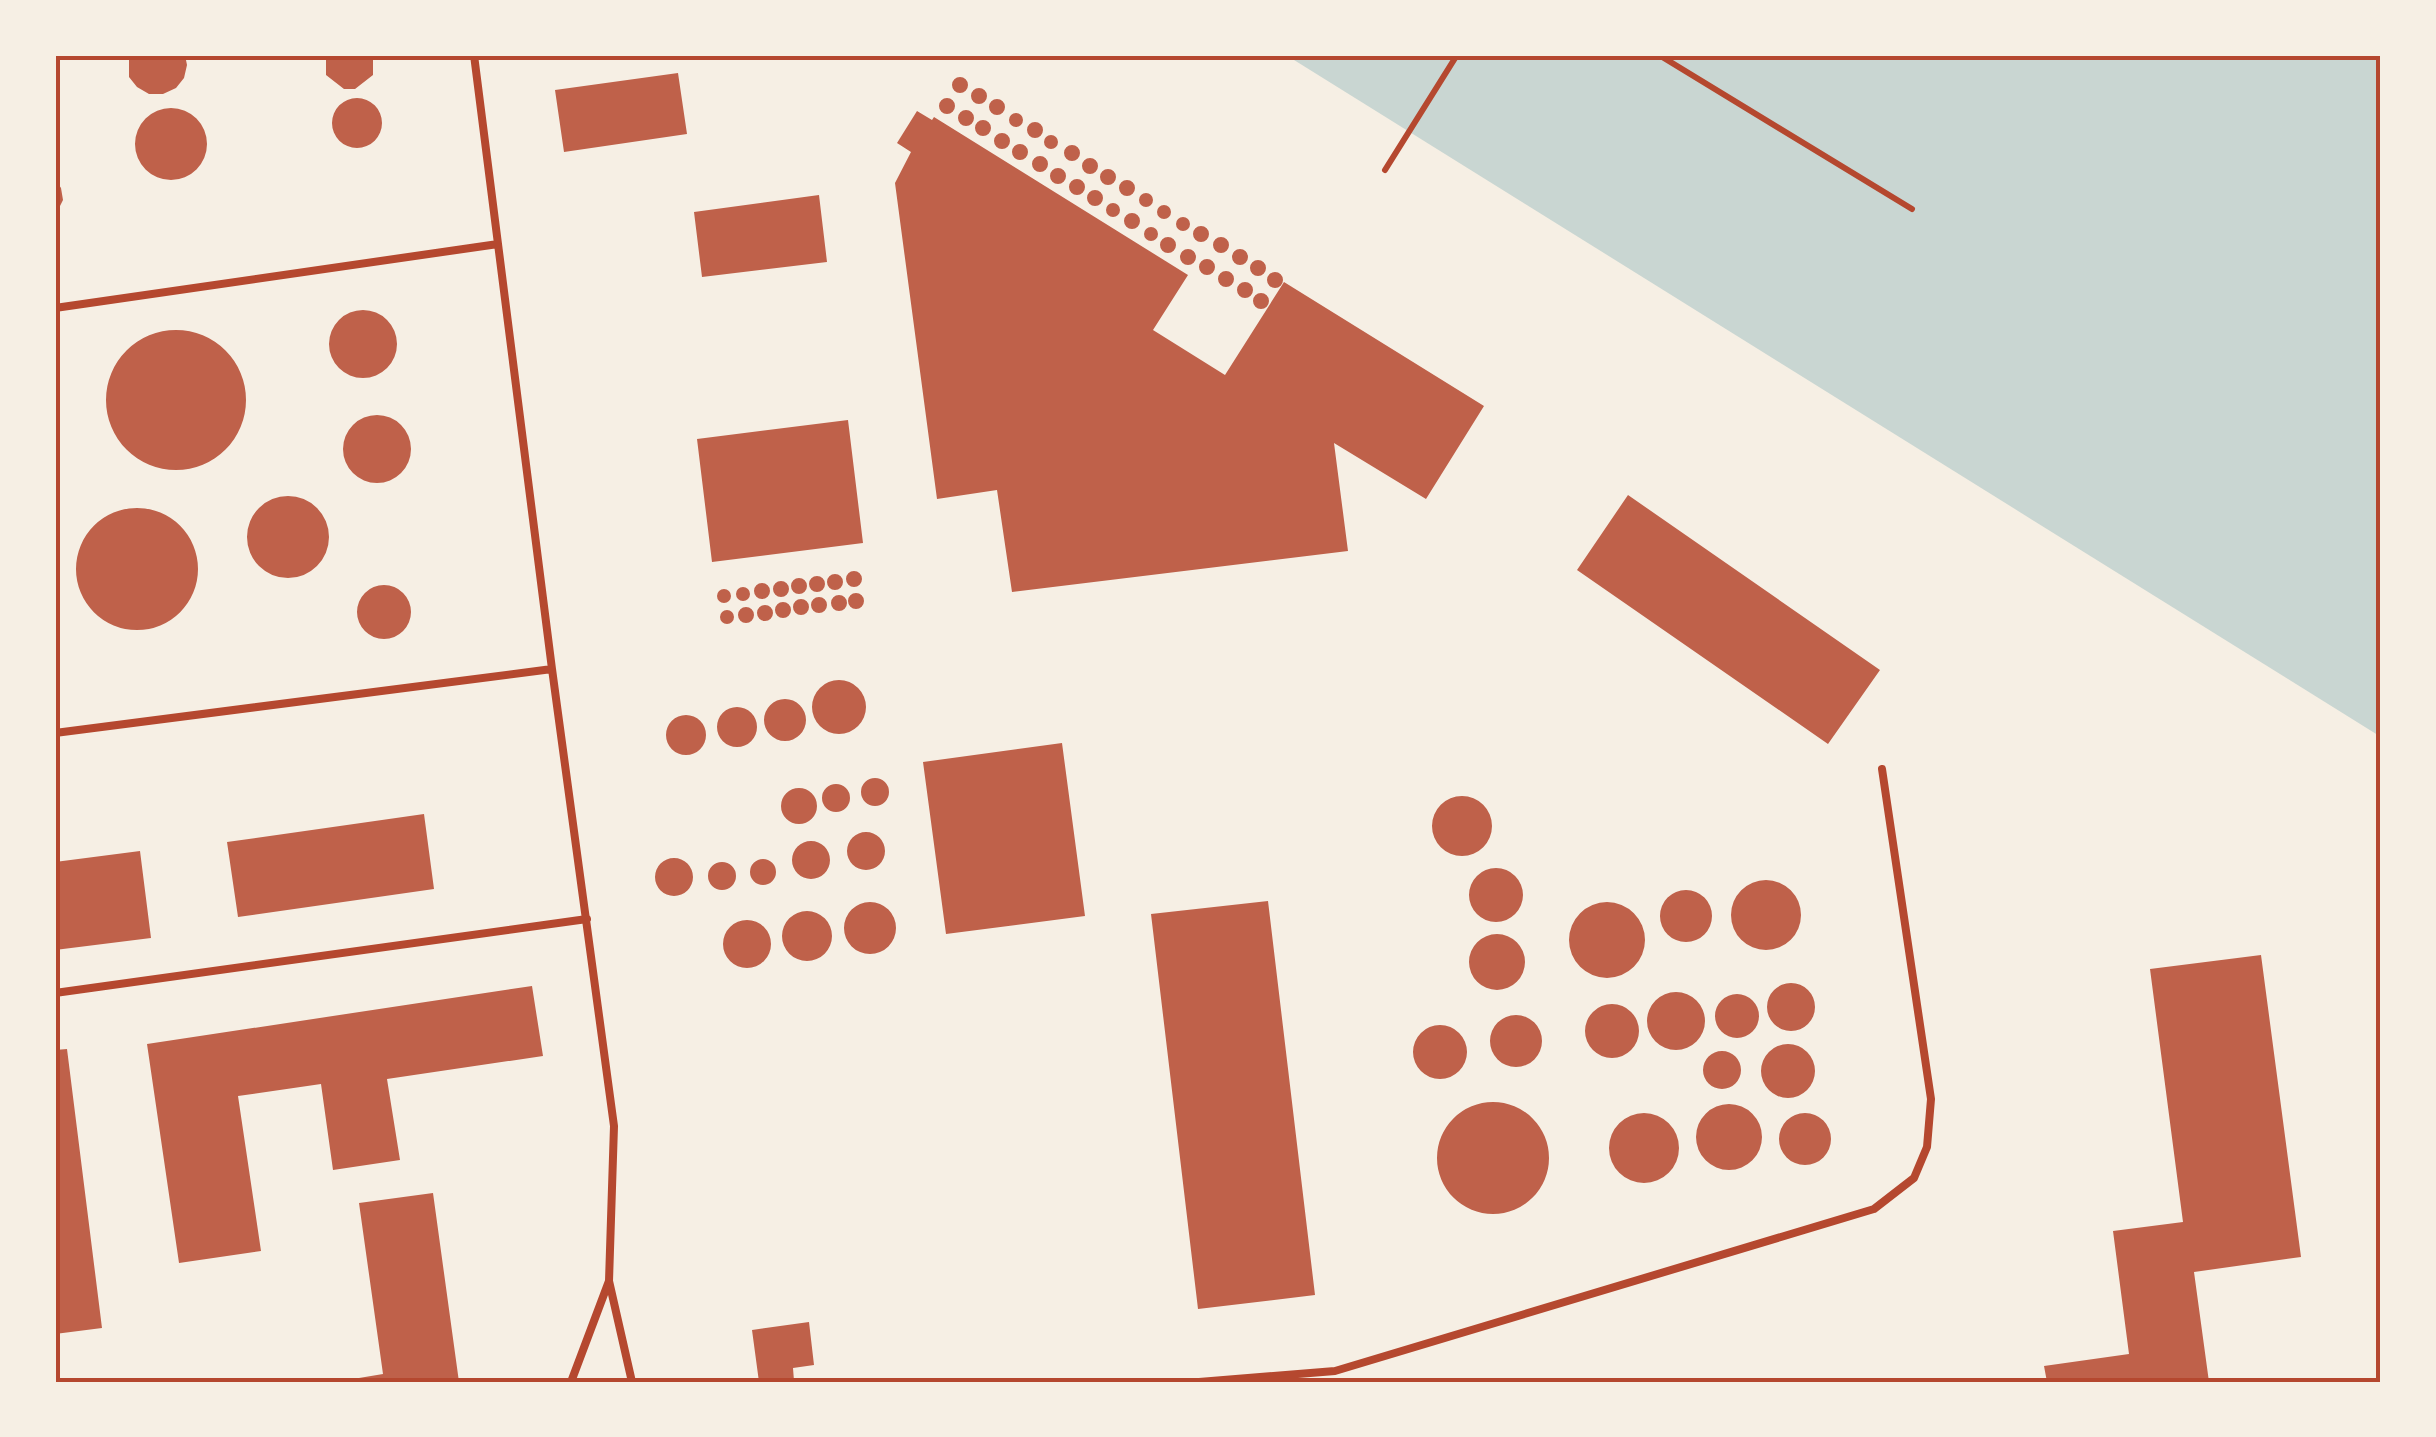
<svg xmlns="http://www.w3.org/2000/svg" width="2436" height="1437" font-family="Rubik,sans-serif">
  <rect width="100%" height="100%" fill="#f6efe4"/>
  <path fill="#c9d6d2" d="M 1286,55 L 2381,55 L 2381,737 Z"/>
  <path fill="#bf614a" d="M 129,55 L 185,55 L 187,65 L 184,78 L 176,88 L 163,94 L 149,94 L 137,87 L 129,77 Z
    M 326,55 L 373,55 L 373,75 L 355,89 L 344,89 L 326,75 Z
    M 678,73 L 687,134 L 564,152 L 555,90 Z
    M952 85a8 8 0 1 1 16 0a8 8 0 1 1-16 0Z
    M971 96a8 8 0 1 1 16 0a8 8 0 1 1-16 0Z
    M332 123a25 25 0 1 1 50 0a25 25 0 1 1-50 0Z
    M939 106a8 8 0 1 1 16 0a8 8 0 1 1-16 0Z
    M989 107a8 8 0 1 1 16 0a8 8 0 1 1-16 0Z
    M135 144a36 36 0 1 1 72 0a36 36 0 1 1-72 0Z
    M958 118a8 8 0 1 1 16 0a8 8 0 1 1-16 0Z
    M 917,111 L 932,120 L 934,117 L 1188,275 L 1153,330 L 1225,375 L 1284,282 L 1484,406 L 1426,499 L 1334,443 L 1348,551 L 1012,592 L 997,490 L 937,499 L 895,183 L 911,152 L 897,143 Z
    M1009 120a7 7 0 1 1 14 0a7 7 0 1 1-14 0Z
    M975 128a8 8 0 1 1 16 0a8 8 0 1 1-16 0Z
    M1027 130a8 8 0 1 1 16 0a8 8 0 1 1-16 0Z
    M994 141a8 8 0 1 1 16 0a8 8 0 1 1-16 0Z
    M1044 142a7 7 0 1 1 14 0a7 7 0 1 1-14 0Z
    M1012 152a8 8 0 1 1 16 0a8 8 0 1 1-16 0Z
    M1064 153a8 8 0 1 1 16 0a8 8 0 1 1-16 0Z
    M1032 164a8 8 0 1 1 16 0a8 8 0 1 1-16 0Z
    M1082 166a8 8 0 1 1 16 0a8 8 0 1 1-16 0Z
    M1050 176a8 8 0 1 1 16 0a8 8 0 1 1-16 0Z
    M1100 177a8 8 0 1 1 16 0a8 8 0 1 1-16 0Z
    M 55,179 L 61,188 L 63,200 L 55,216 Z
    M1069 187a8 8 0 1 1 16 0a8 8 0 1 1-16 0Z
    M1119 188a8 8 0 1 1 16 0a8 8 0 1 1-16 0Z
    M1087 198a8 8 0 1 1 16 0a8 8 0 1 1-16 0Z
    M1139 200a7 7 0 1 1 14 0a7 7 0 1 1-14 0Z
    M 819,195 L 827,262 L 702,277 L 694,212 Z
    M1106 210a7 7 0 1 1 14 0a7 7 0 1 1-14 0Z
    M1157 212a7 7 0 1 1 14 0a7 7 0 1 1-14 0Z
    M1124 221a8 8 0 1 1 16 0a8 8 0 1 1-16 0Z
    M1176 224a7 7 0 1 1 14 0a7 7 0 1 1-14 0Z
    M1193 234a8 8 0 1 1 16 0a8 8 0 1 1-16 0Z
    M1144 234a7 7 0 1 1 14 0a7 7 0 1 1-14 0Z
    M1160 245a8 8 0 1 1 16 0a8 8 0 1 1-16 0Z
    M1213 245a8 8 0 1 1 16 0a8 8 0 1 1-16 0Z
    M1180 257a8 8 0 1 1 16 0a8 8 0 1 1-16 0Z
    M1232 257a8 8 0 1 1 16 0a8 8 0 1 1-16 0Z
    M1199 267a8 8 0 1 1 16 0a8 8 0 1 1-16 0Z
    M1250 268a8 8 0 1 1 16 0a8 8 0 1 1-16 0Z
    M1218 279a8 8 0 1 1 16 0a8 8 0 1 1-16 0Z
    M1267 280a8 8 0 1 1 16 0a8 8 0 1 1-16 0Z
    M1237 290a8 8 0 1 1 16 0a8 8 0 1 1-16 0Z
    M1253 301a8 8 0 1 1 16 0a8 8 0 1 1-16 0Z
    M329 344a34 34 0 1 1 68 0a34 34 0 1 1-68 0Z
    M106 400a70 70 0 1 1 140 0a70 70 0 1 1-140 0Z
    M343 449a34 34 0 1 1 68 0a34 34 0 1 1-68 0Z
    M 848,420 L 863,543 L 712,562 L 697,439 Z
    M 1628,495 L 1880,670 L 1828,744 L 1577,570 Z
    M247 537a41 41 0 1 1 82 0a41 41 0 1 1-82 0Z
    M76 569a61 61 0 1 1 122 0a61 61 0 1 1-122 0Z
    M846 579a8 8 0 1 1 16 0a8 8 0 1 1-16 0Z
    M827 582a8 8 0 1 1 16 0a8 8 0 1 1-16 0Z
    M809 584a8 8 0 1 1 16 0a8 8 0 1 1-16 0Z
    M791 586a8 8 0 1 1 16 0a8 8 0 1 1-16 0Z
    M773 589a8 8 0 1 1 16 0a8 8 0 1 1-16 0Z
    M754 591a8 8 0 1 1 16 0a8 8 0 1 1-16 0Z
    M357 612a27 27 0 1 1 54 0a27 27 0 1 1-54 0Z
    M736 594a7 7 0 1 1 14 0a7 7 0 1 1-14 0Z
    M717 596a7 7 0 1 1 14 0a7 7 0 1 1-14 0Z
    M848 601a8 8 0 1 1 16 0a8 8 0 1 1-16 0Z
    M831 603a8 8 0 1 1 16 0a8 8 0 1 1-16 0Z
    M811 605a8 8 0 1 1 16 0a8 8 0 1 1-16 0Z
    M793 607a8 8 0 1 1 16 0a8 8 0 1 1-16 0Z
    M775 610a8 8 0 1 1 16 0a8 8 0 1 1-16 0Z
    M757 613a8 8 0 1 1 16 0a8 8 0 1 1-16 0Z
    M738 615a8 8 0 1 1 16 0a8 8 0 1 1-16 0Z
    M720 617a7 7 0 1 1 14 0a7 7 0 1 1-14 0Z
    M812 707a27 27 0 1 1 54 0a27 27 0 1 1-54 0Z
    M764 720a21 21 0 1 1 42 0a21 21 0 1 1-42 0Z
    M717 727a20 20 0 1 1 40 0a20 20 0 1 1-40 0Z
    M666 735a20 20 0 1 1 40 0a20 20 0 1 1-40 0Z
    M 1062,743 L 1085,916 L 946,934 L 923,762 Z
    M861 792a14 14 0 1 1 28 0a14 14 0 1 1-28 0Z
    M822 798a14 14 0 1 1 28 0a14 14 0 1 1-28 0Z
    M781 806a18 18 0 1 1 36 0a18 18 0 1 1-36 0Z
    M1432 826a30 30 0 1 1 60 0a30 30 0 1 1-60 0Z
    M 424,814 L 434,889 L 238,917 L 227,842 Z
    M847 851a19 19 0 1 1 38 0a19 19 0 1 1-38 0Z
    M792 860a19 19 0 1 1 38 0a19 19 0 1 1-38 0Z
    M 140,851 L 151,938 L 55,950 L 55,862 Z
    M655 877a19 19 0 1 1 38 0a19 19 0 1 1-38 0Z
    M750 872a13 13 0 1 1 26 0a13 13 0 1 1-26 0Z
    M708 876a14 14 0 1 1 28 0a14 14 0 1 1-28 0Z
    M1469 895a27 27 0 1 1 54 0a27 27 0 1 1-54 0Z
    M1731 915a35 35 0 1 1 70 0a35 35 0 1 1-70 0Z
    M1660 916a26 26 0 1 1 52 0a26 26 0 1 1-52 0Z
    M 1268,901 L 1315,1295 L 1198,1309 L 1151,914 Z
    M1569 940a38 38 0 1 1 76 0a38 38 0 1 1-76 0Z
    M844 928a26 26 0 1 1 52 0a26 26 0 1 1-52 0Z
    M782 936a25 25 0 1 1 50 0a25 25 0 1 1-50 0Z
    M723 944a24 24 0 1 1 48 0a24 24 0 1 1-48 0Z
    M1469 962a28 28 0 1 1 56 0a28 28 0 1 1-56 0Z
    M 2261,955 L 2301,1257 L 2194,1272 L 2209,1382 L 2047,1382 L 2044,1366 L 2129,1354 L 2113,1231 L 2183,1222 L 2150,969 Z
    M1767 1007a24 24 0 1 1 48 0a24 24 0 1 1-48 0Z
    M 532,986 L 543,1056 L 387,1079 L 400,1160 L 333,1170 L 321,1084 L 238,1096 L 261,1251 L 179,1263 L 147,1044 Z
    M1647 1021a29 29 0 1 1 58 0a29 29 0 1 1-58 0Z
    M1715 1016a22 22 0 1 1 44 0a22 22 0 1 1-44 0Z
    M1585 1031a27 27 0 1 1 54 0a27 27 0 1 1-54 0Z
    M1490 1041a26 26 0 1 1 52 0a26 26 0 1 1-52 0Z
    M1413 1052a27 27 0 1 1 54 0a27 27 0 1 1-54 0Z
    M1761 1071a27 27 0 1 1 54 0a27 27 0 1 1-54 0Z
    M 67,1049 L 102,1328 L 55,1334 L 55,1050 Z
    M1703 1070a19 19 0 1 1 38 0a19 19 0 1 1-38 0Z
    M1437 1158a56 56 0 1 1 112 0a56 56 0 1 1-112 0Z
    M1696 1137a33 33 0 1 1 66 0a33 33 0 1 1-66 0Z
    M1779 1139a26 26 0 1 1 52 0a26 26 0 1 1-52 0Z
    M1609 1148a35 35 0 1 1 70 0a35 35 0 1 1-70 0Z
    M 433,1193 L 459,1382 L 359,1382 L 359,1378 L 383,1374 L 359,1203 Z
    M 809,1322 L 814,1365 L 793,1368 L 794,1381 L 759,1382 L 752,1330 Z"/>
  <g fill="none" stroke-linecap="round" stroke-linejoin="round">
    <path stroke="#b5482f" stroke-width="6" d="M 1659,55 L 1912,209
      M 1385,170 L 1457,55"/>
    <path stroke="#b5482f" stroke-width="8" d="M 474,55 L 552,669 L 614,1126 L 609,1281 L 571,1382
      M 55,308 L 498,244
      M 55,733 L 552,669
      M 55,993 L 587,919
      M 609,1281 L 632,1382
      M 1199,1382 L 1335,1371 L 1874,1209 L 1914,1178 L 1927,1147 L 1931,1099 L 1882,769"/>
  </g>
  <rect width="2436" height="1437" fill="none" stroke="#f6efe4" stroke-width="115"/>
  <rect x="58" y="58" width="2320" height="1322" fill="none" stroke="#b5482f" stroke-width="4"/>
</svg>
